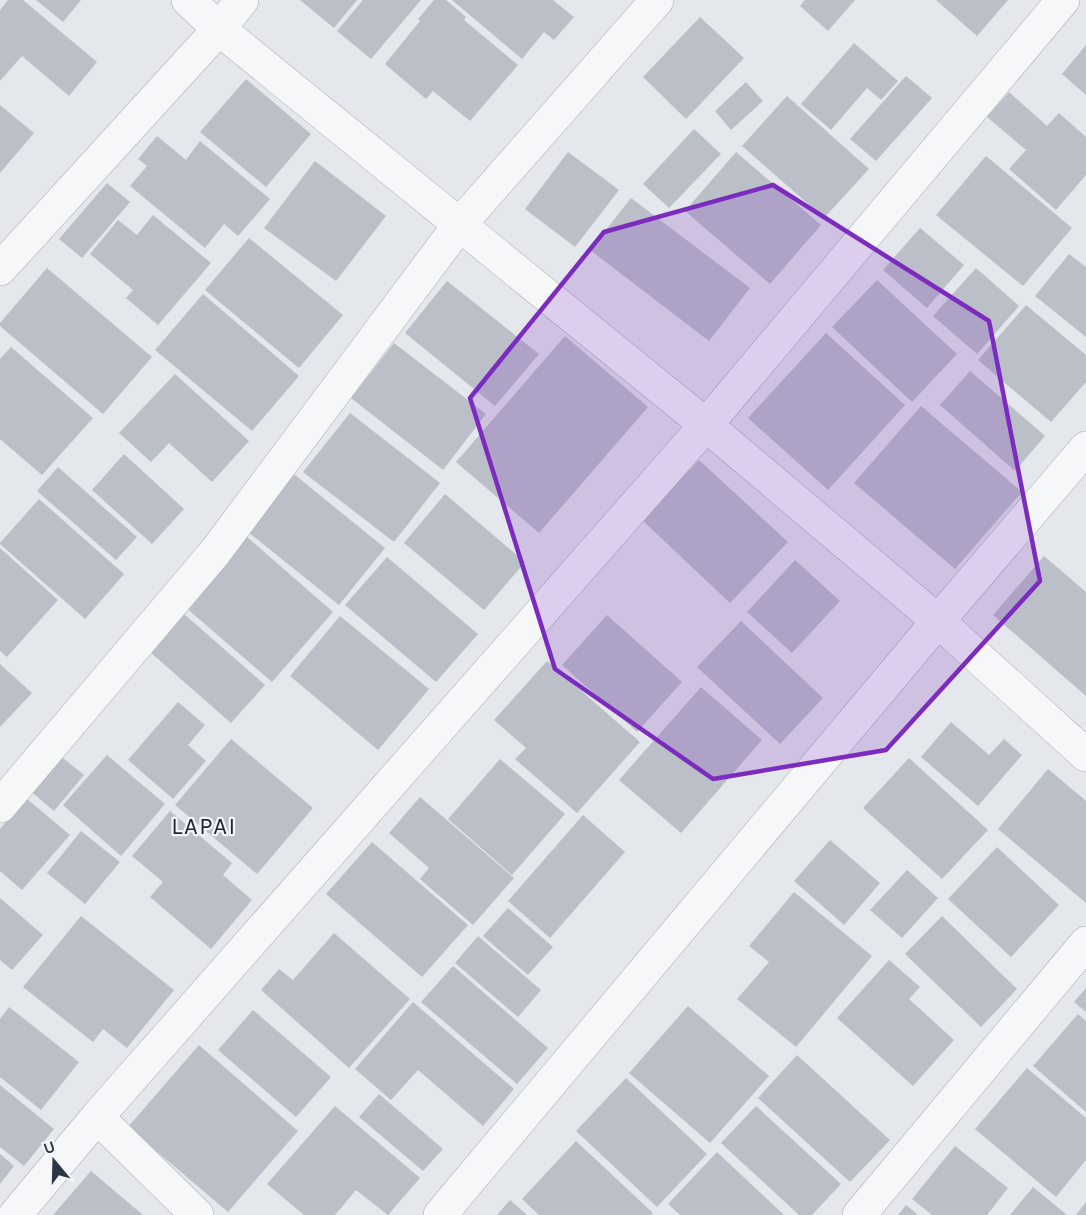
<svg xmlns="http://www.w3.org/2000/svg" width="1086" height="1215" font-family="Karla,sans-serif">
  <rect width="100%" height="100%" fill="#e4e7eb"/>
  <path fill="#bbc0c8" d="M 8,0 L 23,0 L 97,62 L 69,96 L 22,56 L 0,81 L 0,10 Z
    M 36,0 L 81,0 L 63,22 Z
    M 300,0 L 357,0 L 334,28 Z
    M 363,0 L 421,0 L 371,59 L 337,31 Z
    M 434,0 L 446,0 L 466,17 L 464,20 L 518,65 L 470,121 L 433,91 L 426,99 L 385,64 L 420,21 L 418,19 Z
    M 452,0 L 553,0 L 574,17 L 554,40 L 544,32 L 522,59 Z
    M 805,0 L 855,0 L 828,31 L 800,6 Z
    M 936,0 L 1008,0 L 977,36 Z
    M 700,17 L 744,58 L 686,119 L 643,77 Z
    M 854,43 L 898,81 L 881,100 L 867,88 L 831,130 L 801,104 Z
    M 1086,45 L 1086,95 L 1062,74 Z
    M 906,76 L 932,98 L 876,161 L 850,139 Z
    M 246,79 L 311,134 L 266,187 L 200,132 Z
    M 746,82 L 763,101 L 731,130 L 715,111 Z
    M 1009,92 L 1047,126 L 1059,113 L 1086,137 L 1086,175 L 1056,210 L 1009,169 L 1026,150 L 987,117 Z
    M 787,96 L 869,169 L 824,218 L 742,146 Z
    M 0,105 L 34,133 L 0,173 Z
    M 694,129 L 721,154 L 669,208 L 643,184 Z
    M 157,136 L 186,160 L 200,141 L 270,199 L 238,236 L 224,224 L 205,248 L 130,186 L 147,166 L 138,159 Z
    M 568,152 L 619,190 L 575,247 L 525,209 Z
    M 736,152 L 821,225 L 770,284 L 685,211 Z
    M 986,156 L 1072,228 L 1023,286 L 936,215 Z
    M 315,161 L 386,216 L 336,281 L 264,228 Z
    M 107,183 L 130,202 L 82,258 L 59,239 Z
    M 631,198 L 750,288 L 709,341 L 590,250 Z
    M 153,215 L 211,263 L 158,325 L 126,298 L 133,290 L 90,254 L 118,220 L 137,235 Z
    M 920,228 L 964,265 L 927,308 L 883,270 Z
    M 249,238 L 343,315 L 299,368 L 205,290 Z
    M 1069,254 L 1086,267 L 1086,337 L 1035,296 Z
    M 47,268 L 152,357 L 103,414 L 0,326 L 0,323 Z
    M 976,268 L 1019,306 L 977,354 L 933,316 Z
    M 877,280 L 957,354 L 912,402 L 832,327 Z
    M 447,281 L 539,354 L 495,406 L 405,333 Z
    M 203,294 L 299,376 L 252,431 L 155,350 Z
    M 1026,305 L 1086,355 L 1086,382 L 1051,422 L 978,360 Z
    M 826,333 L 905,405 L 828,490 L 748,418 Z
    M 565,336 L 648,407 L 539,533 L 456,462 Z
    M 394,343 L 486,414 L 443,470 L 351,398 Z
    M 11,347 L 93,418 L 42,475 L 0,439 L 0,359 Z
    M 970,371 L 1045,436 L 1015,471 L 940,405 Z
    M 175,374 L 249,441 L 212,482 L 169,443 L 151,462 L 119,433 Z
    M 921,406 L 1022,492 L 955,569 L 854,483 Z
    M 350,413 L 440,483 L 394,542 L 303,472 Z
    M 124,454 L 184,509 L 152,544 L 92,490 Z
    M 699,460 L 788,542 L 730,603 L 642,520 Z
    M 58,467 L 137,537 L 116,560 L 37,491 Z
    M 290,471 L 385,548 L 339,605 L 243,528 Z
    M 445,494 L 525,562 L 484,610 L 404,543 Z
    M 39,499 L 124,574 L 85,619 L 0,544 L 0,543 Z
    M 239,530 L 333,612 L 272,682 L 177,600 Z
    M 0,548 L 58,600 L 7,657 L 0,651 Z
    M 1044,556 L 1086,592 L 1086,696 L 993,615 Z
    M 387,557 L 478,634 L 436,682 L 345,605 Z
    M 795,560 L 840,601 L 792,653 L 747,612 Z
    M 176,607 L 265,685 L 231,723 L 142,645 Z
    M 607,615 L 682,682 L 637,732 L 562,665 Z
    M 340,616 L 429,689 L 378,750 L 290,676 Z
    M 741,621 L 823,698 L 780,744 L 697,667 Z
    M 547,661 L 640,742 L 577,813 L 515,759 L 526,748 L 494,720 Z
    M 0,664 L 32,693 L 0,727 Z
    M 701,687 L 762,740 L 681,833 L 619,780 Z
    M 178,702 L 205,725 L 188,745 L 206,761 L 173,799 L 128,760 Z
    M 951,722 L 989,755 L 1004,739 L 1022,755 L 978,806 L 921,757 Z
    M 231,739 L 313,808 L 257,874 L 175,805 Z
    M 52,749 L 84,775 L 54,811 L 22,784 Z
    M 107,755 L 165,804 L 121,856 L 63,805 Z
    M 909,758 L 988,830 L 942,879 L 863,808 Z
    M 500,759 L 565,814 L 512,875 L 448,819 Z
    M 1048,769 L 1086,801 L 1086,903 L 998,829 Z
    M 420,797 L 514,878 L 473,925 L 420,879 L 429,868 L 389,833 Z
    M 26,798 L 70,835 L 22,890 L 0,871 L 0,829 Z
    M 170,811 L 232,863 L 223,875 L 252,900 L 211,949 L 150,897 L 163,882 L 132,856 Z
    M 583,815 L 625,852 L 550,938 L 508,901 Z
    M 81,831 L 120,862 L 85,904 L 47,873 Z
    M 830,840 L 880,883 L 844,925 L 794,881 Z
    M 372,842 L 468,925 L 422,977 L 326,894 Z
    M 997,847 L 1059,905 L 1011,957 L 948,899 Z
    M 907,870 L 938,898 L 902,938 L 870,910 Z
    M 794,892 L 872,956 L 796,1047 L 737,999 L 769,962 L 749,946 Z
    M 0,898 L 43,935 L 12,970 L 0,960 Z
    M 508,908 L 553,947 L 528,975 L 483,936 Z
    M 81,916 L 174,990 L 127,1048 L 103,1029 L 93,1042 L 23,987 Z
    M 942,916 L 1017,989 L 981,1027 L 905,954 Z
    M 334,933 L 410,999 L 349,1068 L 261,990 L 279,969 L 293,980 Z
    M 478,936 L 541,990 L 518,1017 L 455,963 Z
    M 889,960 L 920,987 L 909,999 L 954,1040 L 913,1086 L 837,1018 Z
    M 453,966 L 548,1048 L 517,1084 L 421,1002 Z
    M 1086,988 L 1086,1012 L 1074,1002 Z
    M 413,1002 L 514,1089 L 483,1126 L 418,1070 L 391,1100 L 355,1069 Z
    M 688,1006 L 769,1076 L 710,1143 L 629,1073 Z
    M 9,1007 L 79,1062 L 41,1110 L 0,1077 L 0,1019 Z
    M 253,1010 L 331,1077 L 296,1117 L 218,1050 Z
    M 1078,1014 L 1086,1021 L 1086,1112 L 1033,1066 Z
    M 199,1045 L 298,1131 L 228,1212 L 128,1127 Z
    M 797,1055 L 890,1140 L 850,1182 L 758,1098 Z
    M 1027,1068 L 1086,1118 L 1086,1160 L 1056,1197 L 975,1129 Z
    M 626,1078 L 707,1154 L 657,1207 L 576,1131 Z
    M 0,1085 L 54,1129 L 24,1166 L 0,1147 Z
    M 379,1094 L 443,1149 L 423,1171 L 359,1117 Z
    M 335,1106 L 420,1178 L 388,1215 L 356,1190 L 335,1215 L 304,1215 L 267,1184 Z
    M 756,1106 L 841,1184 L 812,1215 L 799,1215 L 721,1143 Z
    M 576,1141 L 653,1213 L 651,1215 L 539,1215 L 522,1199 Z
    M 955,1146 L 1008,1188 L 987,1215 L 932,1215 L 912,1199 Z
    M 717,1152 L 784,1215 L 680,1215 L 668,1204 Z
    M 0,1154 L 14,1166 L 0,1184 Z
    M 91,1171 L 143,1215 L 53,1215 Z
    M 1033,1187 L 1067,1215 L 1010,1215 Z
    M 510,1200 L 527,1215 L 497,1215 Z
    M 1086,1202 L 1086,1215 L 1076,1215 Z
    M 906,1205 L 918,1215 L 898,1215 Z"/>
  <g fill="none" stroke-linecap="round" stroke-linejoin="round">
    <g stroke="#a9aeb5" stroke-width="34">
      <path id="minor" d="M 188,0 L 219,29 L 706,425 L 938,621 L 1086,755
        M 0,269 L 219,29 L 242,0
        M 0,806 L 216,551 L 460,224 L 657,0
        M 97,1117 L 197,1215
        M 15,1215 L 97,1117 L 706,425 L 1063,0
        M 440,1215 L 938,621 L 1086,448
        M 859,1215 L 1086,943"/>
    </g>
    <use href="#minor" stroke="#f6f7f9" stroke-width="33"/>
  </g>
  <path fill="#7b2cbf" fill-opacity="0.2" stroke="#7b2cbf" stroke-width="4.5" stroke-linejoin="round" d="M 773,185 L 989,321 L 1040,581 L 886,750 L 713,779 L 555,669 L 470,398 L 604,232 Z"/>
  <g text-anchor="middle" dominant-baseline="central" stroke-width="4.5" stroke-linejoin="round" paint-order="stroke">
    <g font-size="24" letter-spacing="1.5" fill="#1e2634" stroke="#f3f6f8">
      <text x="204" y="826">LAPAI</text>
    </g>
  </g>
  <g transform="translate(54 1161) rotate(341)" stroke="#f3f6f8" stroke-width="4.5" paint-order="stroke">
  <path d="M0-4.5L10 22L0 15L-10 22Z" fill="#2c3543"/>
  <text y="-9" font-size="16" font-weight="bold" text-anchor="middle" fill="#2c3543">U</text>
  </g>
</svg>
